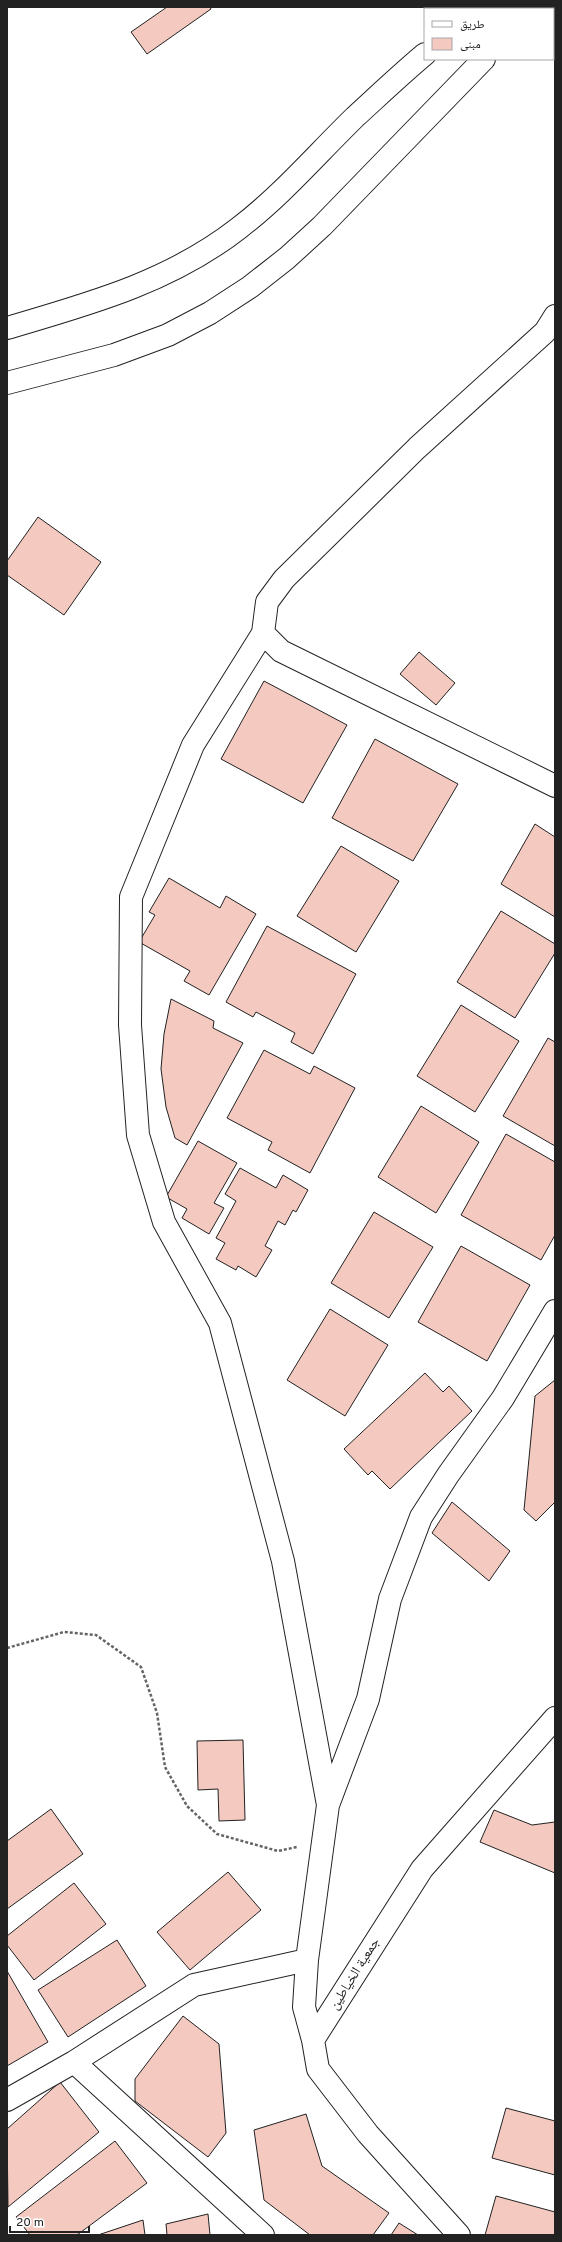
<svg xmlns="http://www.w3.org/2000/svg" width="562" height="2242" font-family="Overpass,'Noto Naskh Arabic',sans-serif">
  <rect width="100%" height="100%" fill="#fff"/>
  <path fill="#f3c9c0" stroke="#222" d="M 167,7 L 210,7 L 211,9 L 147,54 L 131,32 Z
    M 38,517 L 101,562 L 64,615 L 7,575 L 7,561 Z
    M 419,652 L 455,683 L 436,705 L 400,674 Z
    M 264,681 L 347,725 L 303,803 L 221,759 Z
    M 375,739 L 458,784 L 413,861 L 332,818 Z
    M 535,824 L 555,837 L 555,917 L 501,884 Z
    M 341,846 L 399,881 L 356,952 L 297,916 Z
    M 169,878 L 220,908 L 226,896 L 256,914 L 209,995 L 184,981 L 190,971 L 139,942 L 155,915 L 149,912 Z
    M 501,911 L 555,944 L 555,953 L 515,1018 L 457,982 Z
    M 267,926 L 356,974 L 313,1054 L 291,1042 L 295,1033 L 256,1012 L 253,1017 L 226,1002 Z
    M 171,999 L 214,1021 L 213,1028 L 243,1043 L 187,1145 L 175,1138 L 166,1107 L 161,1069 L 164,1034 Z
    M 461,1005 L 519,1041 L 475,1112 L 417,1076 Z
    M 548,1038 L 555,1042 L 555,1146 L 503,1116 Z
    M 264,1050 L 310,1074 L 314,1066 L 355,1088 L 310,1173 L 268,1150 L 272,1142 L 227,1118 Z
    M 421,1106 L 479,1142 L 436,1213 L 378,1177 Z
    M 506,1134 L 555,1162 L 555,1235 L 541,1260 L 461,1215 Z
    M 198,1141 L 237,1163 L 214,1203 L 224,1208 L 209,1234 L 182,1218 L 187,1209 L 166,1197 Z
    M 240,1168 L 276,1188 L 283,1175 L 308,1190 L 296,1212 L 293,1210 L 285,1225 L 278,1221 L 265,1246 L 272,1250 L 256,1277 L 238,1266 L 236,1270 L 216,1259 L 225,1243 L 216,1238 L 236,1201 L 225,1194 Z
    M 374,1212 L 433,1247 L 389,1318 L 331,1283 Z
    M 461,1246 L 530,1285 L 487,1361 L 418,1322 Z
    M 330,1309 L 388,1345 L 345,1416 L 287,1380 Z
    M 425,1373 L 443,1392 L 449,1386 L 472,1411 L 390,1489 L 372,1471 L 368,1475 L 344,1449 Z
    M 555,1380 L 555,1502 L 536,1521 L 524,1510 L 535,1396 Z
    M 452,1502 L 510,1551 L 489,1581 L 432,1533 Z
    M 243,1740 L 245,1820 L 219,1821 L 218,1789 L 198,1790 L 197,1741 Z
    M 51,1809 L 83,1854 L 7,1909 L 7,1841 Z
    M 494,1810 L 532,1825 L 555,1822 L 555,1873 L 480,1842 Z
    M 228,1872 L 261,1910 L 190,1970 L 157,1932 Z
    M 74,1883 L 106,1924 L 34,1980 L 7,1945 L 7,1936 Z
    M 117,1940 L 146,1986 L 68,2037 L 38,1990 Z
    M 7,1971 L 48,2042 L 7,2066 Z
    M 183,2016 L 219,2044 L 226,2133 L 208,2157 L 135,2101 L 135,2079 Z
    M 60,2082 L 99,2132 L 8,2207 L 7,2129 Z
    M 506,2108 L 555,2121 L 555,2175 L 492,2158 Z
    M 306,2114 L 322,2166 L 389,2213 L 373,2235 L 310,2235 L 264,2200 L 254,2130 Z
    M 115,2141 L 147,2183 L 77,2235 L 30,2235 L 16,2217 Z
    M 496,2196 L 555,2212 L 555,2235 L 485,2235 Z
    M 208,2214 L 210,2235 L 167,2235 L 166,2224 Z
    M 143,2220 L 145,2235 L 98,2235 Z
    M 399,2223 L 418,2235 L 391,2235 Z"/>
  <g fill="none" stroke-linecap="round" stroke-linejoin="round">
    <g stroke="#222" stroke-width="24">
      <path id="minor" d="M 555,316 L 545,332 L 417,448 L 284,579 L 267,602 L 263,633 L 281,651 L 555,786
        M 263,633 L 193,745 L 131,897 L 130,1025 L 138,1135 L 164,1222 L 220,1323 L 283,1561 L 328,1805 L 307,1960 L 304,2007 L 313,2040
        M 328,1805 L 368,1699 L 390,1599 L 421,1517 L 448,1475 L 503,1398 L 555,1311
        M 7,2100 L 74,2062
        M 263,2235 L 74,2062 L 194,1985 L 307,1960
        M 459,2235 L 368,2134 L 318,2069 L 313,2040 L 422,1869 L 555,1718"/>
    </g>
    <g stroke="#222" stroke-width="24">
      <path id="primary" d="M 479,9 L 481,7
        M 528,9 L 529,7
        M 7,328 C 89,304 170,282 239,228 C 282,195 316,155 355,117 C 378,96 401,74 425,54
        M 7,383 L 114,355 L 168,335 L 210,313 L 250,287 L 287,258 L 322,226 L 484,59"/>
    </g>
    <path stroke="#646464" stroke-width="2.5" stroke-dasharray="3 2" stroke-linecap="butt" d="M 7,1648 L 64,1632 L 96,1635 L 141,1667 L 157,1713 L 165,1767 L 187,1806 L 217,1834 L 278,1851 L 297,1847"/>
    <use href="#minor" stroke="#fff" stroke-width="22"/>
    <use href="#primary" stroke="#fff" stroke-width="22"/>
  </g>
  <g text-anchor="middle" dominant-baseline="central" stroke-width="3" stroke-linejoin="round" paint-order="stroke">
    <g font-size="14" fill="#222" stroke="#fff">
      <text transform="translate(355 1974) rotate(-58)">جمعية الخياطين</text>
    </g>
  </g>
  <rect width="562" height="2242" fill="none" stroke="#222222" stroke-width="16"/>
  <rect x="424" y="8" width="130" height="52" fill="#ffffff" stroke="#a7a7a7"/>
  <rect x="432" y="21" width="20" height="6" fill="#ffffff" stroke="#a7a7a7"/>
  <text x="460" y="28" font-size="12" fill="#222222">طريق</text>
  <rect x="432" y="38" width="20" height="12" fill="#f3c9c0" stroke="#a7a7a7"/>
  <text x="460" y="48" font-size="12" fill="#222222">مبنى</text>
  <path d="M10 2226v6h79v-6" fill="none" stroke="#222222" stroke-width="2"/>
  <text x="16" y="2226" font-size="12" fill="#222222" stroke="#ffffff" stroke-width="3" paint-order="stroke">20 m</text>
</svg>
